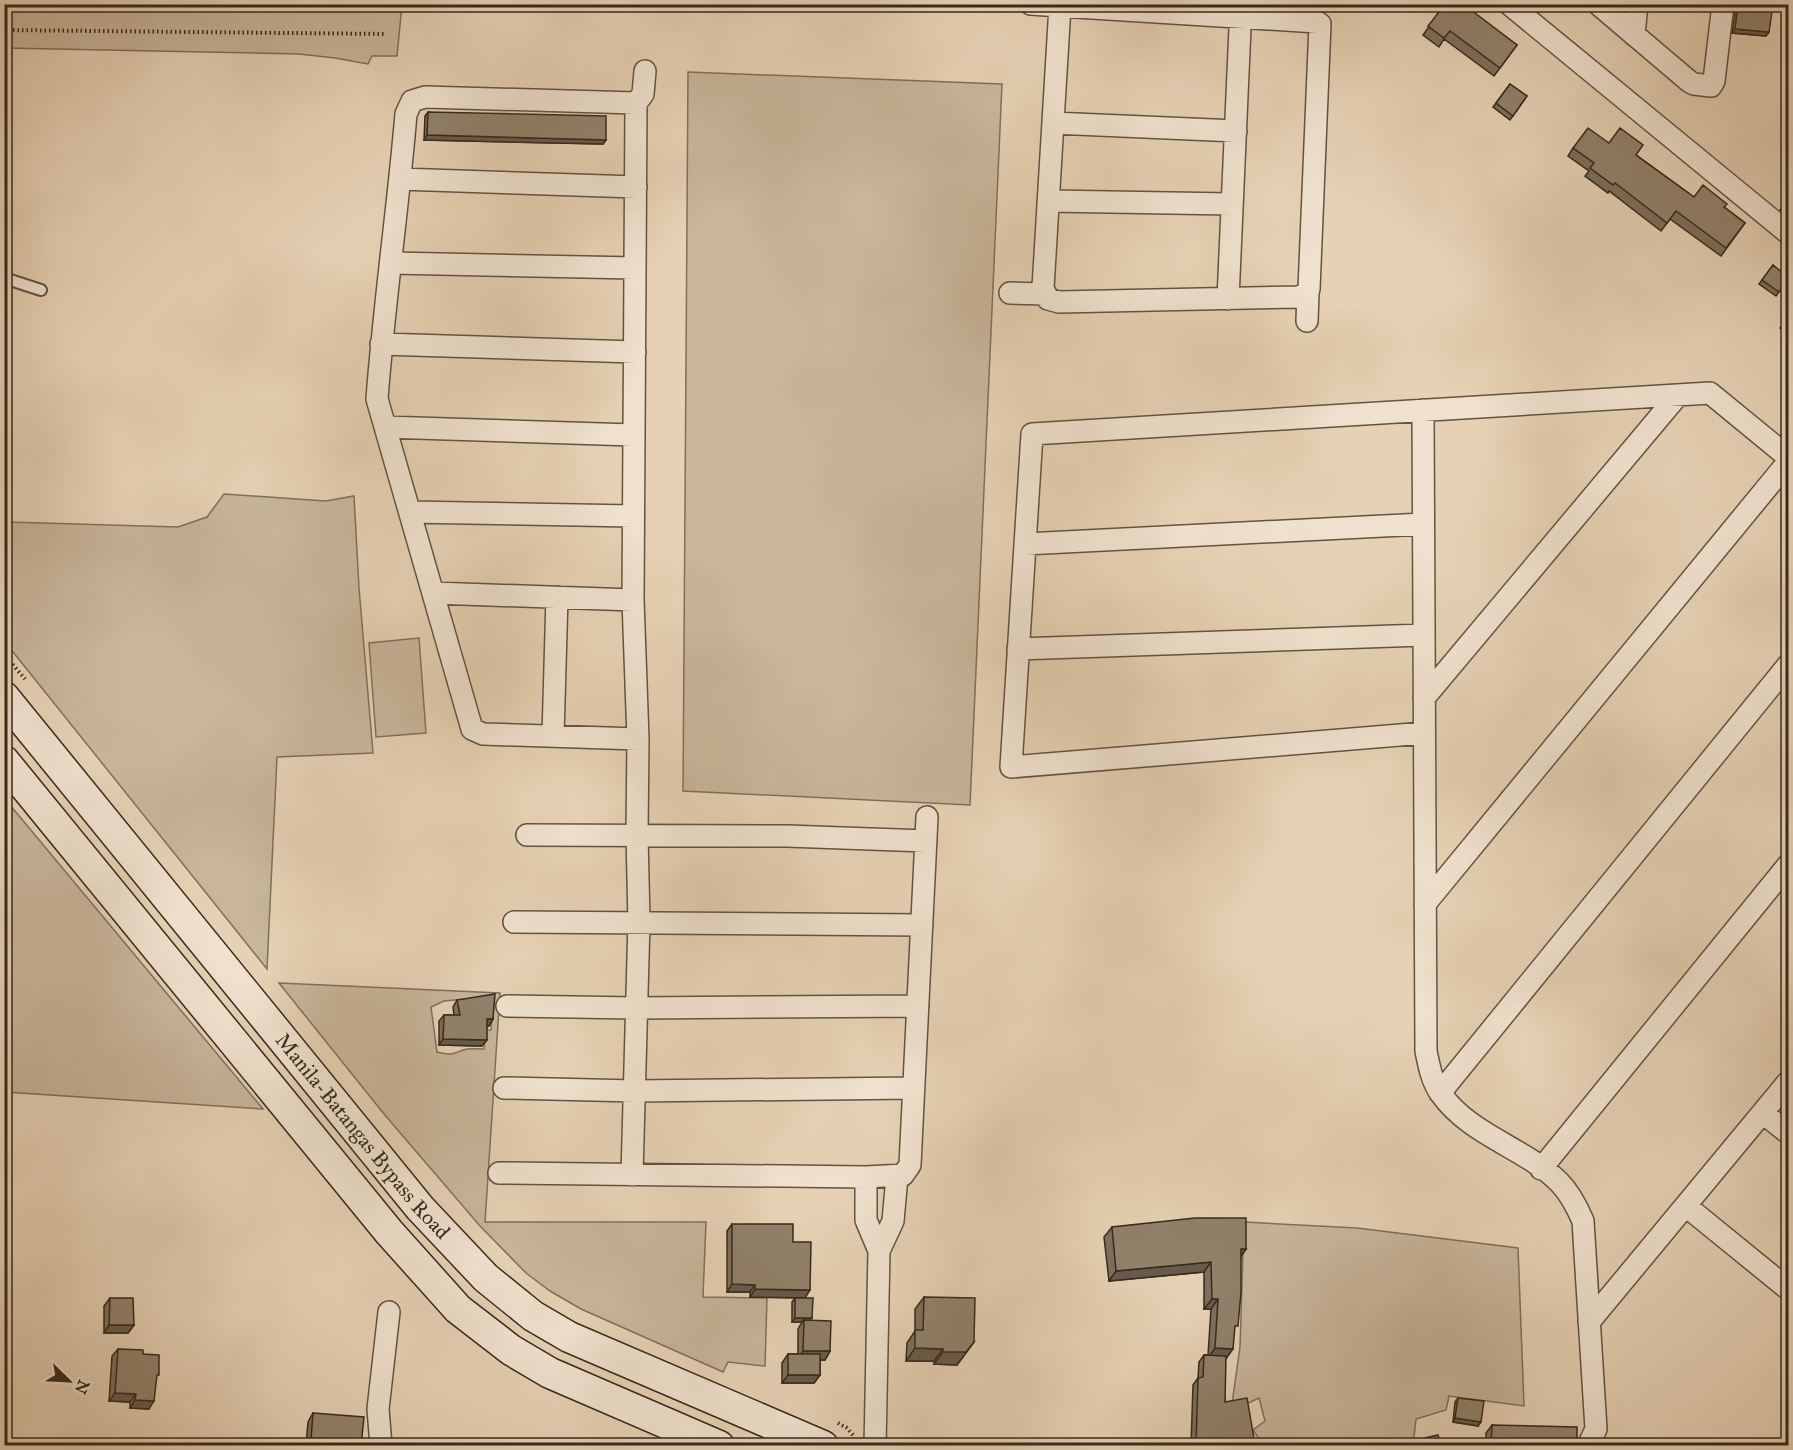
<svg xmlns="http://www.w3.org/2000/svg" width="1793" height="1450" font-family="'IM FELL Great Primer',serif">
  <rect width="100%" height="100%" fill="#e6d1b4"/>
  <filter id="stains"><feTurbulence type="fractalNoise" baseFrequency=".00333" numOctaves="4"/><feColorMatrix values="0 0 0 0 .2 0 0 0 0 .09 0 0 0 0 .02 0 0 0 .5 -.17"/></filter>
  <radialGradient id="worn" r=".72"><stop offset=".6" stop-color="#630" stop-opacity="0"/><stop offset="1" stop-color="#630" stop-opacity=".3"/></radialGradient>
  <path fill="#c8b59a" stroke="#7e705b" stroke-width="1.5" fill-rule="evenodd" d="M 5,4 L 401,4 L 402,5 L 397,56 L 372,56 L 368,64 L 335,58 L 299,54 L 5,48 Z
    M 688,72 L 1002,84 L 970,805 L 683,791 Z
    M 224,494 L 326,501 L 354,496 L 359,588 L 373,753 L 277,757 L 267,969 L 5,642 L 4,553 L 8,522 L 178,527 L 207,517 Z
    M 419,638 L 426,733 L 376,737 L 369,643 Z
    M 5,799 L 263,1109 L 5,1092 Z
    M 279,983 L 500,993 L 485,1222 L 706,1222 L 703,1297 L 767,1298 L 765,1366 L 728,1362 L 723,1372 L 581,1309 L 550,1291 L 526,1273 L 480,1226 L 384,1114 ZM 466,999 L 493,999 L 491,1030 L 486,1030 L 484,1049 C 478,1049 469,1048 463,1050 C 450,1055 452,1055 437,1052 L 431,1007 L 444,1001 Z
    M 1244,1222 L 1357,1228 L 1518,1248 L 1524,1406 L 1449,1396 L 1446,1410 L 1416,1419 L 1413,1446 L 1263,1445 L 1253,1430 L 1265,1421 L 1259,1398 L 1231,1411 L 1240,1347 Z"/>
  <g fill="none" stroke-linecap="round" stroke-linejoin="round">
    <g stroke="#615442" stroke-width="14">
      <path id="service" d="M 4,278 L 41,290"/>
    </g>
    <g stroke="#615442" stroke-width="24">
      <path id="minor" d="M 1031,4 L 1060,6 L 1317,22 L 1320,24 L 1309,289 L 1307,294 L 1298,297 L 1059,302 L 1048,299 L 1043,288 C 1048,194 1054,100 1060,6 L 1060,4
        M 1509,4 L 1788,233
        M 1598,4 L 1690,82 L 1694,84 L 1711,86 L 1714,81 L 1723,4
        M 1634,35 L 1637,4
        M 636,103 L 425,97 L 412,101 L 406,114 C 398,209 384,304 377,399 L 472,729 L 483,734 L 638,739
        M 1053,123 L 1236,131
        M 400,179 L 636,187
        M 1048,201 L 1232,204
        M 392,263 L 635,268
        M 1010,293 L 1045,294
        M 1228,299 L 1241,5
        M 1307,321 L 1308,292
        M 381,344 L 635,352
        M 1423,410 L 1426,1051 C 1429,1066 1432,1082 1441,1094 C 1471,1136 1524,1147 1559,1182 C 1570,1193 1577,1207 1583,1221 L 1596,1429 L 1588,1446
        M 385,427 L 633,435
        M 410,512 L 633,516
        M 1025,544 L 1423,524
        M 434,593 L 633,600
        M 1018,649 L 1423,635
        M 1424,698 L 1678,395
        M 1424,733 L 1011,767 L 1032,434 L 1710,393 L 1788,457
        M 553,736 L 557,597
        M 527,835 L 787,836 L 926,841
        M 1425,904 L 1788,462
        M 514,922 L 922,925
        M 507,1006 L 636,1008 L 918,1006
        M 504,1088 L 635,1091 L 913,1088
        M 1440,1093 L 1788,665
        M 1763,1113 L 1788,1133
        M 1541,1169 L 1788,865
        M 499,1173 L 866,1177 L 903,1175 L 910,1165 L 927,817
        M 632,1175 L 639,922 L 637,835 L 638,739 L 633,600 L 636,103 L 643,94 L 645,71
        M 866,1177 L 866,1220 L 879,1251
        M 1686,1206 L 1788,1289
        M 1589,1322 L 1788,1082
        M 381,1446 L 378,1409 L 389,1312
        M 875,1446 L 879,1251 L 893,1221 L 897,1177"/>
    </g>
    <g stroke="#352a1c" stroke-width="33">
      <g id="secondary">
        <path id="s1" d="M 4,697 L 420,1208 L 486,1278 L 533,1316 L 569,1337 L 823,1446"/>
        <path d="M 4,761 L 389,1232 L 458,1309 L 511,1350 L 550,1373 L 719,1446"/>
      </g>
    </g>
    <path stroke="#352a1c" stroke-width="4" stroke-dasharray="1.5 3" stroke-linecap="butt" d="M 4,30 L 385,34
      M 4,654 L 25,679
      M 838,1423 L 847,1428 L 853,1435"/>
    <use href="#service" stroke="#efe1ce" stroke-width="10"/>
    <use href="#minor" stroke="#efe1ce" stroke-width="21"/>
    <use href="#secondary" stroke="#efe1ce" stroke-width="30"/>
  </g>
  <path fill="#7d6f5c" stroke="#352a1c" stroke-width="1.5" d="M 1445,4 L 1517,45 L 1494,76 L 1444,39 L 1439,47 L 1423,35 Z
    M 1737,4 L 1767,4 L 1769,32 L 1766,36 L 1732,33 L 1736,6 Z
    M 1510,84 L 1527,96 L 1510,120 L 1493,107 Z
    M 428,112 L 606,140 L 603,144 L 424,140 L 425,116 Z
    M 1609,143 L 1636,155 L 1694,197 L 1724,207 L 1745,223 L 1721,256 L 1670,219 L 1661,231 L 1609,191 L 1608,193 L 1585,176 L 1589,171 L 1568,156 L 1573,148 Z
    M 1788,199 L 1788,217 L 1780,210 Z
    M 1773,265 L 1788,279 L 1776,296 L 1759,284 Z
    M 1788,316 L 1788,334 L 1780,328 Z
    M 457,1000 L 493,1019 L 489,1026 L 487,1026 L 482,1046 L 439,1045 L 439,1021 L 444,1015 L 454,1015 L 453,1007 Z
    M 732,1224 L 805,1298 L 750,1297 L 750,1292 L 727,1292 L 727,1231 Z
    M 1112,1227 L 1246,1249 L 1241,1256 L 1234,1332 L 1225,1359 L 1225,1402 L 1255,1444 L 1254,1446 L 1191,1446 L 1193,1385 L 1198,1378 L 1199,1362 L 1204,1355 L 1208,1355 L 1211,1309 L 1204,1309 L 1204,1272 L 1109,1281 L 1104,1237 Z
    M 924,1297 L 974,1342 L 957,1365 L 934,1364 L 934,1361 L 906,1361 L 907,1343 L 915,1331 L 915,1309 Z
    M 110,1298 L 134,1325 L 128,1333 L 104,1333 L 104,1306 Z
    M 795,1298 L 830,1351 L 825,1360 L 820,1360 L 820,1375 L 814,1383 L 782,1383 L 782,1363 L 788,1354 L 798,1354 L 798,1329 L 802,1322 L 792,1322 L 792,1302 Z
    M 118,1349 L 143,1354 L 156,1379 L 149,1409 L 130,1408 L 130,1402 L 109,1401 L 112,1356 Z
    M 1458,1398 L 1478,1426 L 1453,1422 L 1455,1402 Z
    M 313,1413 L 361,1446 L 306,1446 L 308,1422 Z
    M 1492,1425 L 1577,1446 L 1486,1446 L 1486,1433 Z
    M 1420,1439 L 1441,1446 L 1418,1446 L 1417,1443 Z"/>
  <path fill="#665a4b" stroke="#352a1c" stroke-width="1.5" d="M 1735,29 L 1769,32 L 1766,36 L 1732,33 Z
    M 427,135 L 606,140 L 603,144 L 424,140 Z
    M 487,1019 L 493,1019 L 489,1026 L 482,1026 Z
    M 443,1039 L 487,1040 L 482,1046 L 439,1045 Z
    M 1241,1249 L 1246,1249 L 1239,1259 Z
    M 1211,1262 L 1204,1272 L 1109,1281 L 1116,1271 Z
    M 732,1284 L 755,1285 L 750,1292 L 727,1292 Z
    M 755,1289 L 810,1290 L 805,1298 L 750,1297 Z
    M 1212,1299 L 1218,1299 L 1211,1309 L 1204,1309 Z
    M 795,1318 L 812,1318 L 809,1322 L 804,1320 L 802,1322 L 792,1322 Z
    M 109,1325 L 134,1325 L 128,1333 L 104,1333 Z
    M 974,1342 L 957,1365 L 934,1364 L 943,1352 Z
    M 915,1348 L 943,1349 L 934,1361 L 906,1361 Z
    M 1215,1348 L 1233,1349 L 1226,1359 L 1208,1358 Z
    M 803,1351 L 830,1351 L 825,1360 L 798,1360 Z
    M 788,1375 L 820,1375 L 814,1383 L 782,1383 Z
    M 115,1393 L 136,1394 L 130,1402 L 109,1401 Z
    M 135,1400 L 154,1401 L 149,1409 L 130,1408 Z
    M 1455,1418 L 1481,1422 L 1478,1426 L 1453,1422 Z
    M 311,1439 L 324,1440 L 320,1446 L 307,1446 Z"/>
  <path fill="#91816b" stroke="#352a1c" stroke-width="1.5" d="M 1445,4 L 1463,4 L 1517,45 L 1500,68 L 1450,31 L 1444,38 L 1428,26 Z
    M 1738,4 L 1773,5 L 1769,32 L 1735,29 Z
    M 1510,84 L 1527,96 L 1513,116 L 1496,103 Z
    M 428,112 L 606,116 L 606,140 L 427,135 Z
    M 1588,128 L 1609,143 L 1620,128 L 1643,145 L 1636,155 L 1694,197 L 1703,185 L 1727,204 L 1724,207 L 1745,223 L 1726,248 L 1676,211 L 1667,223 L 1615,183 L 1613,185 L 1590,168 L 1594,163 L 1573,148 Z
    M 1773,265 L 1788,277 L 1788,279 L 1779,292 L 1762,280 Z
    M 1788,316 L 1788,328 L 1783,324 Z
    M 495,994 L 493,1019 L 487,1019 L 487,1040 L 443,1039 L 444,1015 L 460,1015 L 457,1000 Z
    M 1195,1218 L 1246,1218 L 1246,1249 L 1241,1249 L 1241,1292 L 1238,1326 L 1235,1326 L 1233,1349 L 1215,1348 L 1218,1299 L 1212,1299 L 1211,1262 L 1116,1271 L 1112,1227 Z
    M 732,1224 L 793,1224 L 793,1242 L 811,1242 L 810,1290 L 755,1289 L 755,1285 L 732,1284 Z
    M 924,1297 L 975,1298 L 974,1342 L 966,1352 L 943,1352 L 943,1349 L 915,1348 L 915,1330 L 923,1330 Z
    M 110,1298 L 133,1298 L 134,1325 L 109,1325 Z
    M 795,1298 L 813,1298 L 812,1318 L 795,1318 Z
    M 804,1320 L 831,1321 L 830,1351 L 803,1351 Z
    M 118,1349 L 143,1350 L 143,1354 L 159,1355 L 159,1375 L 157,1375 L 154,1401 L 135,1400 L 136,1394 L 115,1393 Z
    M 788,1354 L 820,1354 L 820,1375 L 788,1375 Z
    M 1204,1355 L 1226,1356 L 1225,1402 L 1247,1398 L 1255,1444 L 1249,1446 L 1196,1446 L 1198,1378 L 1203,1377 Z
    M 1458,1398 L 1484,1401 L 1481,1422 L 1455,1418 Z
    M 313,1413 L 364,1417 L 361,1446 L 324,1446 L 324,1440 L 311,1439 Z
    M 1492,1425 L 1577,1427 L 1577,1446 L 1491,1446 Z
    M 1438,1435 L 1441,1446 L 1421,1446 L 1420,1439 Z
    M 413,1442 L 452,1444 L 452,1446 L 413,1446 Z"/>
  <g text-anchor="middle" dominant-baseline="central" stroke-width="4.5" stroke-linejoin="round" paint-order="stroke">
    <g font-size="21" fill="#352a1c" stroke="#efe1ce">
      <text stroke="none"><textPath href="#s1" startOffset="567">Manila-Batangas Bypass Road</textPath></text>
    </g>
  </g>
  <rect width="1793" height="1450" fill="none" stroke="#e6d1b4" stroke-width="24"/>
  <rect x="6" y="6" width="1781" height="1438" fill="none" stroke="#352a1c" stroke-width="3"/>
  <rect x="12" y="12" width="1769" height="1426" fill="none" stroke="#352a1c" stroke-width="1.5"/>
  <g transform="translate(69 1381) rotate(114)" stroke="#efe1ce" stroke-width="4.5" paint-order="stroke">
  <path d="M0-4.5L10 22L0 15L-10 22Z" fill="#352a1c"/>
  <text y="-9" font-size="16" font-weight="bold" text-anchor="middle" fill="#352a1c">N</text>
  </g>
  <rect width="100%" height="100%" filter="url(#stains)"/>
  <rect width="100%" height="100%" fill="url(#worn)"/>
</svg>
